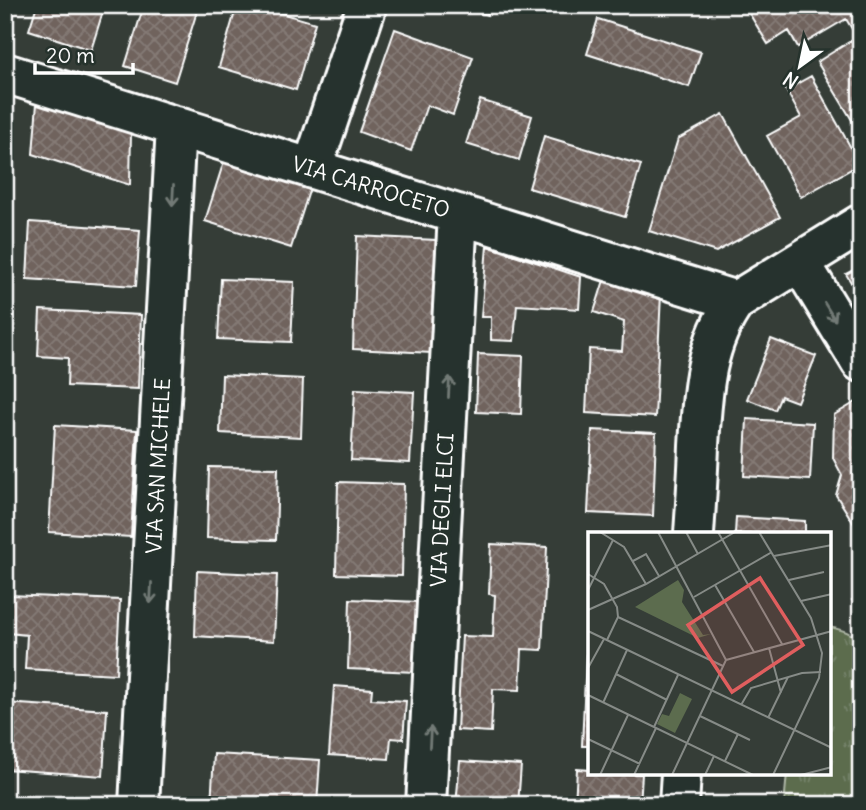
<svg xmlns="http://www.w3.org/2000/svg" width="866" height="810" font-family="Delius,sans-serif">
  <defs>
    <pattern id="park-tufts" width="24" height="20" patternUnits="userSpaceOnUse" patternTransform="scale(1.75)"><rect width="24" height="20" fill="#5c6c4e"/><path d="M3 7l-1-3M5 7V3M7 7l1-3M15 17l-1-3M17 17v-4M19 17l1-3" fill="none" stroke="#748269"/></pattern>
    <pattern id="building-cross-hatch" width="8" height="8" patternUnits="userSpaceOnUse" patternTransform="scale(1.75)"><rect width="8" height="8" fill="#6f635d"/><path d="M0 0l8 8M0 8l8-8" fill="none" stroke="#857a75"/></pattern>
  </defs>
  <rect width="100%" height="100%" fill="#353d37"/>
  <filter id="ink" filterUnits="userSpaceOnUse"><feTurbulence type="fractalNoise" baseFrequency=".0143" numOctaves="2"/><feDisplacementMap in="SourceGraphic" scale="14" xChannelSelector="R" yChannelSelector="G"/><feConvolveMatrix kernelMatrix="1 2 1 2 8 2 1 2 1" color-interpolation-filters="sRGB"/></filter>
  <g filter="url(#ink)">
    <path fill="url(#park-tufts)" stroke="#aeb6a6" stroke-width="2" d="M 829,627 C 843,630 853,632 861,645 L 861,805 L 784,805 L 787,773 L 829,773 Z"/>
    <path fill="url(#building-cross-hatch)" stroke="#fff" stroke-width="2" d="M 37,5 L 105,5 L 91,50 L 29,30 Z
      M 144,5 L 199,5 L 175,82 L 125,66 Z
      M 237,5 L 253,5 L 315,23 L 296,90 L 219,67 Z
      M 456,5 L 490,5 L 487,15 Z
      M 571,5 L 591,5 L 589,11 Z
      M 744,5 L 861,5 L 861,135 L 817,62 L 857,37 L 846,19 L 798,47 L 789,31 L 768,44 Z
      M 598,19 L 701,52 L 689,87 L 587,54 Z
      M 395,29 L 473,57 L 453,115 L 427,105 L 411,151 L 359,132 Z
      M 811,76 L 860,164 L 801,197 L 767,136 L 801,117 L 786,90 Z
      M 480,100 L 532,116 L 519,160 L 466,144 Z
      M 37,103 L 131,132 L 130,185 L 33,154 Z
      M 723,114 L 780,217 L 716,252 L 649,231 L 678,139 Z
      M 544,136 L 641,165 L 625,217 L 529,188 Z
      M 224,161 L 310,188 L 291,248 L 205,221 Z
      M 30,222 L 140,230 L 136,286 L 27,279 Z
      M 357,236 L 436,240 L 432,353 L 353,349 Z
      M 487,246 L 581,277 L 579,309 L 517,305 L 514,341 L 491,340 L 491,317 L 481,317 Z
      M 861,266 L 861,299 L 846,274 Z
      M 605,277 L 661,294 L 655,417 L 586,413 L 589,349 L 622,351 L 624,322 L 594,312 Z
      M 221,279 L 294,282 L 291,342 L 218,339 Z
      M 40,310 L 141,315 L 138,389 L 67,386 L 68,358 L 38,356 Z
      M 771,339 L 816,356 L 797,402 L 781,396 L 775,410 L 747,399 Z
      M 478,354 L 523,356 L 521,414 L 476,412 Z
      M 222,375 L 303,379 L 301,437 L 220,433 Z
      M 355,389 L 414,392 L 410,463 L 351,460 Z
      M 856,402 L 861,409 L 861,535 L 836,495 L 842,475 L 833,458 L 834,415 Z
      M 747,419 L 813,423 L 810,480 L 744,476 Z
      M 55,425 L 137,430 L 131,537 L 49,532 Z
      M 592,430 L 656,433 L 653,516 L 588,513 Z
      M 209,467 L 278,468 L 276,540 L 207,538 Z
      M 338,482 L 404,484 L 402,576 L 336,574 Z
      M 736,517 L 805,521 L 805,534 L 735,534 Z
      M 491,544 L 547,547 L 542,650 L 522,649 L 520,690 L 493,689 L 491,732 L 457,730 L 462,636 L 493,637 L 495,595 L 489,594 Z
      M 197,571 L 277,575 L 274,641 L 195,636 Z
      M 10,595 L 120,600 L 116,674 L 25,669 L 27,635 L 8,633 Z
      M 861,595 L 861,615 L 852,600 Z
      M 350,599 L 418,602 L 415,672 L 348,669 Z
      M 586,655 L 590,655 L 590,746 L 582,746 Z
      M 334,686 L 372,689 L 371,699 L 406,701 L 403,739 L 391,738 L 389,759 L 329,755 Z
      M 5,703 L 107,710 L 103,776 L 5,769 Z
      M 214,754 L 320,760 L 317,805 L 211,805 Z
      M 460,761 L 521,765 L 518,805 L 456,805 Z
      M 577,769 L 590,770 L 590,773 L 642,774 L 640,805 L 575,805 Z
      M 369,798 L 411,801 L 411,805 L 368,805 Z
      M 54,800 L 108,803 L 108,805 L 54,805 Z"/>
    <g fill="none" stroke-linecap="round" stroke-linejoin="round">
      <g stroke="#fff" stroke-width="44">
        <path id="minor" d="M 5,73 L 736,301
          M 312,169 L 367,5
          M 800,262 L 861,362
          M 694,534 C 696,504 698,475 699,446 C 702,396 704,343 736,301 L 861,224
          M 139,805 L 176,126
          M 426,805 L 458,214
          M 679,805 L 681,773"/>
      </g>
      <use href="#minor" stroke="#26332d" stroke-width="38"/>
    </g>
    <defs><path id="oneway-shaft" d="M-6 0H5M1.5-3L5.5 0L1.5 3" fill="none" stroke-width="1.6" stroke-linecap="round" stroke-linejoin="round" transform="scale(1.75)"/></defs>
    <g stroke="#727a76">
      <use href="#oneway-shaft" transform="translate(173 195) rotate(93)"/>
      <use href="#oneway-shaft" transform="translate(830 312) rotate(58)"/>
      <use href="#oneway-shaft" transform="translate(449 387) rotate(-87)"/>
      <use href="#oneway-shaft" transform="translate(151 593) rotate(93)"/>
      <use href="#oneway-shaft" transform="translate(430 737) rotate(-87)"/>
    </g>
  </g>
  <g text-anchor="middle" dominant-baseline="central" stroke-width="7" stroke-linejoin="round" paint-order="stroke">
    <g font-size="21" fill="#fff" stroke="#26332d">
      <text transform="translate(371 187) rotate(17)">VIA CARROCETO</text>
      <text transform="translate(158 466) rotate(-87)">VIA SAN MICHELE</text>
      <text transform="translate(442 510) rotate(-87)">VIA DEGLI ELCI</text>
    </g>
  </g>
  <g transform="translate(588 532)">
    <rect width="243" height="243" fill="#353d37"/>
    <path d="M 90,48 L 96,58 L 94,70 L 115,103 L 123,102 L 110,106 L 47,75 ZM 92,161 L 104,167 L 87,201 L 69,192 L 74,182 L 81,184 Z" fill="#5c6c4e"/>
    <path fill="none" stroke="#868b87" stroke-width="2" d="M 12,0 L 36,15 L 58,52M 70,0 L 138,128M 98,0 L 110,22M 130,0 L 194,112M 171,0 L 223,86 L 234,121 L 231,146 L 185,243M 186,24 L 244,13M 45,29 L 58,22 L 71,44M 0,42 L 16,52 L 29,75 L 30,85 L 19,108M 201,48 L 236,40M 127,53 L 166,120M 0,58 L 25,8M 106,65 L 184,20M 213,69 L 244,62M 0,78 L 58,52 L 147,0M 30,85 L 135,134M 0,99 L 244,216M 181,116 L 193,161M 138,128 L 244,99M 0,136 L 16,107M 28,142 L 79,168M 0,163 L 165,243M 15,171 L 39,118M 153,173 L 163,156 L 214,141 L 233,140M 112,184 L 162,208M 180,186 L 200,145M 66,195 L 90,143M 0,207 L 52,232M 137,229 L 150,202M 12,243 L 40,183M 46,243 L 68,196M 84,243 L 138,128M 117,243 L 126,224M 213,243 L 244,235"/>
    <path fill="#e05e5e" fill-opacity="0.15" stroke="#e05e5e" stroke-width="3.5" d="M 172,46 L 215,113 L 144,160 L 100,93 Z"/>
    <rect width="243" height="243" fill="none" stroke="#fff" stroke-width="3.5"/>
  </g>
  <rect width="866" height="810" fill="none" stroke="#26332d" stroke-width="28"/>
  <rect x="14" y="14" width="838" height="782" fill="none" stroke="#fff" stroke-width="2.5" filter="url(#ink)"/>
  <g transform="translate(800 66) rotate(213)" stroke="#26332d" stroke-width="5" paint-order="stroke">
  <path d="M0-5L12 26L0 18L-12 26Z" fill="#ffffff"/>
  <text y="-10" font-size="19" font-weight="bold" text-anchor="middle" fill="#ffffff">N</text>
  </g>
  <path d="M35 63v10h98v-10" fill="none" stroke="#ffffff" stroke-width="3.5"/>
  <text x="46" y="63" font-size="21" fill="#ffffff" stroke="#26332d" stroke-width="5" paint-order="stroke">20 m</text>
</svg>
